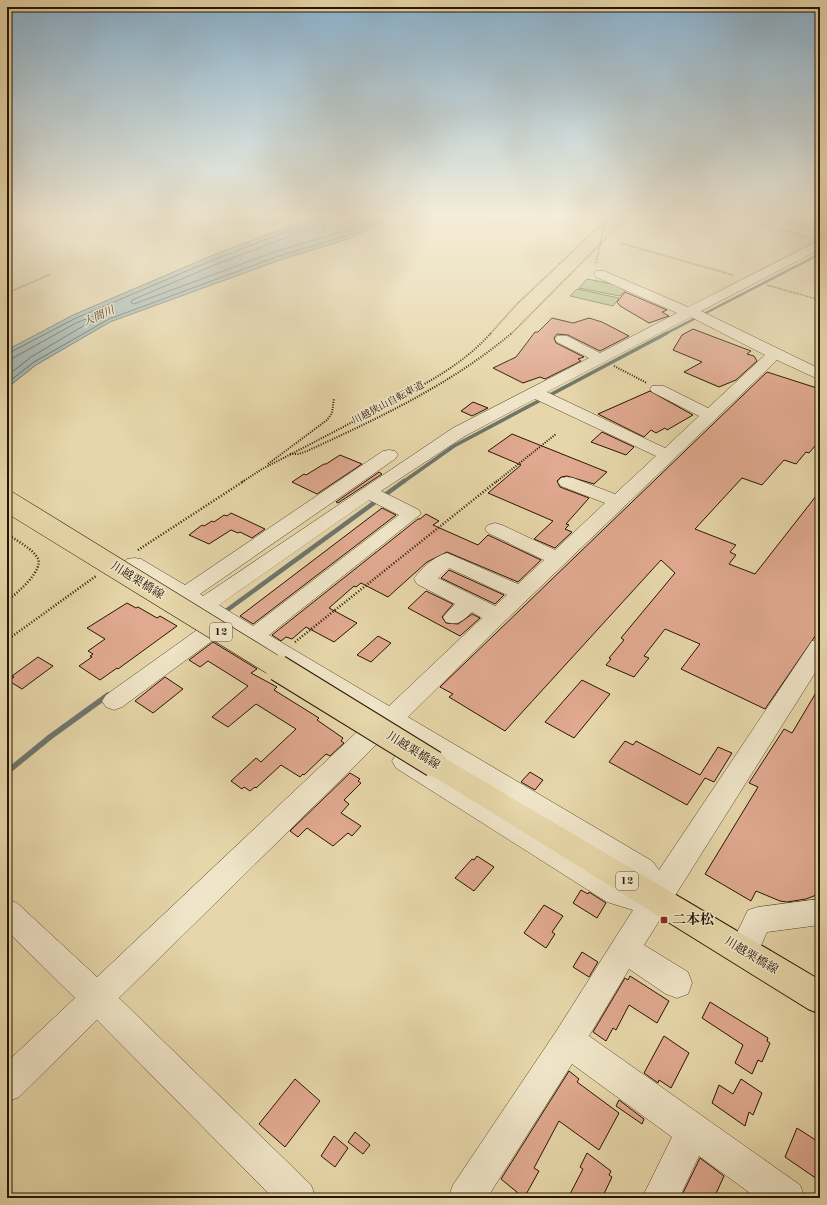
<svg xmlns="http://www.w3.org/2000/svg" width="827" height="1205" font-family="'Old Standard TT','Noto Serif JP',serif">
  <rect width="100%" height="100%" fill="#e6d6a9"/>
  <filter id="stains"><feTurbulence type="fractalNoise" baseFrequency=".005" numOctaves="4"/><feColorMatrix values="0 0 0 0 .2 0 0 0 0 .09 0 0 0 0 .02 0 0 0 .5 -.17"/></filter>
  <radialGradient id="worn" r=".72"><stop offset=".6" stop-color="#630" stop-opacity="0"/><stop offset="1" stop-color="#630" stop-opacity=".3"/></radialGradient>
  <path fill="#b0bf8c" stroke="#6c6a46" d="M 587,279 L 628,287 L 620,296 L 579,288 Z
    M 577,289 L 619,298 L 613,306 L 570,296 Z"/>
  <path fill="#9db6b5" stroke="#6e766d" d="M 315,217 L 393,217 L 348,239 L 280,260 L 110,322 L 36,365 L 7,388 L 7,350 L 73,315 L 213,255 Z"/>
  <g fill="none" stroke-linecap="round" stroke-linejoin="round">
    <path stroke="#62665a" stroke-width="1" d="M 319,217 L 318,223 L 313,227 L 217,264 L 132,300 L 131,303 L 134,304 L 277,251 L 345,231 L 373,217
      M 325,217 L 323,231 L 359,217
      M 7,354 L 74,319 L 215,259 L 311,222 L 314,217
      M 7,359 L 13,358 L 76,323 L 98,314 L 100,316 L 31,357 L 7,376
      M 7,383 L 34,362 L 109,319 L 279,256 L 346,236 L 384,217"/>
    <path stroke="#6e766d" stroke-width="2.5" d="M 665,334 L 820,254"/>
    <path stroke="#6e766d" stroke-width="3.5" d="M 403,482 L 454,446 L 667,333"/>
    <path stroke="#6e766d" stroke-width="4.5" d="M 223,613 L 404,481"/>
    <path stroke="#6e766d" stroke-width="5.5" d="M 7,772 L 50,737 L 108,695"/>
  </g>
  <path fill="#e0a990" stroke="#271500" d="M 625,292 L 667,310 L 662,312 L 669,316 L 649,323 L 620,306 L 617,302 Z
    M 552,318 L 573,323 L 589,318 L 602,322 L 629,336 L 600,351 L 568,335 L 557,334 L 554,338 L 556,343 L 584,357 L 578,359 L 581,361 L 545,379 L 540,377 L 523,383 L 493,368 L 516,357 L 535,332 L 538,332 Z
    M 693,329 L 751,351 L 747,354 L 754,356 L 757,361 L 736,380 L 719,387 L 684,372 L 702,362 L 673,350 L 682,335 Z
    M 767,372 L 820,389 L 820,448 L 815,446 L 809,453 L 806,452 L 796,464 L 784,460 L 762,485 L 742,478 L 695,529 L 736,545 L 730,552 L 736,555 L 729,564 L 755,574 L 820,491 L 820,629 L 765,709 L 681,669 L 700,644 L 665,629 L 644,656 L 649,658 L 634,677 L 606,665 L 611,659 L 609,658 L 624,640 L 621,638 L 675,573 L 661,560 L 505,731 L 449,697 L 453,694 L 440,687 Z
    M 650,391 L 693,415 L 667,430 L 665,428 L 656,433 L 651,430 L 644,437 L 598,414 Z
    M 473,402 L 488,408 L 472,416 L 461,411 Z
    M 602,432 L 634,447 L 626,455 L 591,442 Z
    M 512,434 L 607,472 L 594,484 L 567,476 L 561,477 L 557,481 L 560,487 L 589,498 L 566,524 L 569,525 L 565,529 L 572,532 L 555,548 L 534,539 L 553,521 L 488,493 L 521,465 L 488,451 Z
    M 340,455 L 362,464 L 317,494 L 292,482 L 304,474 L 306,475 L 324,464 L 326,464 Z
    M 379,472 L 382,474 L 338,503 L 336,502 Z
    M 382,508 L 396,515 L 253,624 L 240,616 Z
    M 231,513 L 265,529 L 252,538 L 240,532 L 238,533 L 231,530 L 209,544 L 189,535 L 202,525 L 204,526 L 212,521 L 214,522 L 224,515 L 227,516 Z
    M 426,514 L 439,521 L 433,525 L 478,545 L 488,535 L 541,560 L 518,582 L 447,552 L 427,562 L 388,597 L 361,583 L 356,587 L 354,586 L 329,608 L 357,623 L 334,642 L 306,627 L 292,639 L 286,637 L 281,641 L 272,635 L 418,519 L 420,519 Z
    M 449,570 L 504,595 L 495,604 L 441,578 Z
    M 426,591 L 453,604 L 442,617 L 446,623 L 458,624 L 472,614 L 480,618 L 460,636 L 408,608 Z
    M 127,603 L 136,608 L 138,607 L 157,618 L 160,616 L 177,626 L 118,669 L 117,668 L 100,680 L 79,666 L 92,657 L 90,656 L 93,654 L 88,651 L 105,639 L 87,628 Z
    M 378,636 L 391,643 L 371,662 L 357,655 Z
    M 213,642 L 257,669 L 251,673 L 277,687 L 274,690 L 319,718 L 317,720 L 343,738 L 341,741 L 344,743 L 330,756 L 326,754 L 304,775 L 303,774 L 300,777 L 281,765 L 256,788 L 255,787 L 250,791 L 244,787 L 242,789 L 231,781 L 256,758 L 261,762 L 296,729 L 256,704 L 228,727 L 212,717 L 248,686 L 208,661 L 200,667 L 189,660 Z
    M 38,657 L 53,666 L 22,689 L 9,681 L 14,677 L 12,676 Z
    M 165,677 L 183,689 L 153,713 L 135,701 Z
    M 582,680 L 610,694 L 574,738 L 545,722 Z
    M 820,686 L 820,891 L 814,896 L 806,899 L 787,902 L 780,901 L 756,891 L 751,901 L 705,874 L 758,787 L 749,783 L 784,729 L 792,733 Z
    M 625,741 L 633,745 L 636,741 L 700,775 L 718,747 L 732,753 L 714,782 L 705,778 L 687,805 L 609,762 Z
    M 530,772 L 543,780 L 535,790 L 521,782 Z
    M 350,773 L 360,779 L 358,781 L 361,783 L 344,800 L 349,804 L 341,813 L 361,826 L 352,836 L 348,833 L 333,846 L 307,828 L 298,837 L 290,831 Z
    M 477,856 L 494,867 L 474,891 L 455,878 L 472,859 L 474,860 Z
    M 581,890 L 588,894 L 589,892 L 606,903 L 597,918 L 573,903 Z
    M 544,905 L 563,916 L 552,932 L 555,934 L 546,948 L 524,933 Z
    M 582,952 L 598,962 L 589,977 L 573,967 Z
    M 630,976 L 669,1001 L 657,1023 L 629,1005 L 616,1030 L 613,1028 L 606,1041 L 593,1032 L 625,978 L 628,980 Z
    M 710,1002 L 768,1038 L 767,1041 L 770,1043 L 762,1062 L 758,1060 L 752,1074 L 735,1063 L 743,1045 L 702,1018 Z
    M 664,1036 L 689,1053 L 671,1088 L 659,1080 L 658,1083 L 644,1073 Z
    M 569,1071 L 579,1079 L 577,1082 L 619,1113 L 599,1150 L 559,1121 L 534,1168 L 539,1171 L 524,1198 L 501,1179 Z
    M 295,1079 L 320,1101 L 285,1147 L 259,1124 Z
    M 741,1079 L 762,1093 L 753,1115 L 749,1112 L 745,1126 L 712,1103 L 719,1085 L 733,1094 Z
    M 619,1100 L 644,1119 L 642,1124 L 616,1106 Z
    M 797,1128 L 820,1143 L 820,1181 L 785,1157 Z
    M 355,1132 L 370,1145 L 363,1154 L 348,1142 Z
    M 334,1136 L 348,1148 L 335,1167 L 321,1156 Z
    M 587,1153 L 611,1171 L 609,1175 L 612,1177 L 602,1198 L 575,1198 L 570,1194 L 583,1169 L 580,1167 Z
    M 700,1158 L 724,1176 L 714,1198 L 691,1198 L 683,1193 Z"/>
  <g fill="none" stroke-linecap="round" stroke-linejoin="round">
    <g stroke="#57452a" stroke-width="1">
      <path id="minor" d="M 743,217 L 762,217 L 820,232 L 820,240 L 745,219 Z
        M 820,240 L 820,249 L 701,311 L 820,369 L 820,380 L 777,360 L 505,621 L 408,717 L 652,861 L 659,870 L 812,641 L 820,639 L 820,665 L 644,945 L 688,972 L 692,983 L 688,994 L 677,998 L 666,994 L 629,969 L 589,1036 L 800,1185 L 805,1198 L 757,1198 L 699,1156 L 679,1198 L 642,1198 L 672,1137 L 572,1064 L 487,1198 L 448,1198 L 453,1185 L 557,1030 L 633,910 L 607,902 L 396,768 L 392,761 L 396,754 L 405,751 L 414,754 L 624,882 L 638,886 L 632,879 L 227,630 L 122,707 L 114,710 L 106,707 L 102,701 L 106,695 L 211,620 L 127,569 L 124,564 L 127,559 L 134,558 L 141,559 L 185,585 L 383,451 L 389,450 L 395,451 L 398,455 L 395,459 L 200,594 L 203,596 L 453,428 L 589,358 L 557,342 L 555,339 L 557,336 L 567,336 L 600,353 L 677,313 L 596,277 L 594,274 L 596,271 L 604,271 L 688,307 ZM 691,317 L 765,355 L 708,408 L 664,386 L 652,386 L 650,389 L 652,392 L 699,416 L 665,448 L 547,392 ZM 535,399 L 656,456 L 615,494 L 573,478 L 567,477 L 561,478 L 558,482 L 561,486 L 605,503 L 555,550 L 502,525 L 495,523 L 488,525 L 485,529 L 488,533 L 544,560 L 518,584 L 447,553 C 435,556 420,569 414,579 L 417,584 L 455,604 L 443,617 L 446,622 C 459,626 463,620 472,612 L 482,618 L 389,706 L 269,635 L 421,514 L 419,510 L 381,491 L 465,436 ZM 369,500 L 399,515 L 253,626 L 219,605 ZM 449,568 L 507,595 L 495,606 L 438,578 Z
        M 367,728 L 376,731 L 379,738 L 376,745 L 119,998 L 311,1185 L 316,1198 L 273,1198 L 97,1020 L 19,1097 L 7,1102 L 7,1062 L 75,998 L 7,931 L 7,899 L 17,903 L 97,977 L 358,731 Z
        M 820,899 L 820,925 L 767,932 L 754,961 L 743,965 L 732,961 L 728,951 L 748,910 L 758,907 Z"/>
    </g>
    <g stroke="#271500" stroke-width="2">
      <path id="major" d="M 434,753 L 443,757 L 820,980 L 820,1014 L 808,1009 L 425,771 L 421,764 L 425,757 Z"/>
    </g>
    <path stroke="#271500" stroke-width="1.5" stroke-dasharray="0.5 1" stroke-linecap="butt" d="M 443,226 L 513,223 L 531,217
      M 620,243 L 733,275
      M 596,263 L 604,227 L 601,217
      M 767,285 L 820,300
      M 7,293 L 51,274
      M 490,334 L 517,304 L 609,217
      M 511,334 L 627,217"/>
    <path stroke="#271500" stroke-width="2" stroke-dasharray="1 1.5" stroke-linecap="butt" d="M 614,366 L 647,383
      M 290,454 L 299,454 L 307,451 C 379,418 450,385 512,333
      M 268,464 L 327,420 L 332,413 L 334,398
      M 242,482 L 262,469 C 299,450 336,431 373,411 C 414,390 459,369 491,333
      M 496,482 L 556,434"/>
    <path stroke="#271500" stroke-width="2.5" stroke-dasharray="1 2" stroke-linecap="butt" d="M 7,534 C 17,541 30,547 37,557 C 46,569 16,594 7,601
      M 138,550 L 244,481
      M 7,640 L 96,576
      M 295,642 L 497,481"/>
    <use href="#minor" fill="#efe4c7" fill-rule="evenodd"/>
    <use href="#major" fill="#e6d6a9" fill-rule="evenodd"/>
    <g stroke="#271500" stroke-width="22" stroke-linecap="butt">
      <path id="major-bridge-far1" d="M 7,501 L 280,669"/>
    </g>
    <g stroke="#271500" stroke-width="28" stroke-linecap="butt">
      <path id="major-bridge" d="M 278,668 L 434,764"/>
    </g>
    <use href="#major-bridge-far1" stroke="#e6d6a9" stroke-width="21"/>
    <use href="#major-bridge" stroke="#e6d6a9" stroke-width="26"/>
  </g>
  <linearGradient id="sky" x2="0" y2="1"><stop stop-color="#8ab5d4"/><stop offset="0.56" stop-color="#f4edd8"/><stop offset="1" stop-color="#f4edd8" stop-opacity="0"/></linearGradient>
  <rect width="827" height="386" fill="url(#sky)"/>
  <rect fill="#8f2418" stroke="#efe4c7" stroke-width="1.5" x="660" y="916" width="8" height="8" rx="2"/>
  <g text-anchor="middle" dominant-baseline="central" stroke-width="3" stroke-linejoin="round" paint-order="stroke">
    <g font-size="10" fill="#271500" stroke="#efe4c7">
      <text transform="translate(388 403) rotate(-28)">川越狭山自転車道</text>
    </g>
    <g font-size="11" font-style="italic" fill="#504d3f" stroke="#efe4c7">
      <text transform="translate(99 317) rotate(-24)">入間川</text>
    </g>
    <g fill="#efe4c7" stroke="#63533c" stroke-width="1">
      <rect x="210" y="623" width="22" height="18" rx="3"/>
      <rect x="616" y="872" width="22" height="18" rx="3"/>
    </g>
    <g font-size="11" font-weight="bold" fill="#271500">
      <text x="221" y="632">12</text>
      <text x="627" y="881">12</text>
    </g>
    <g font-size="12" fill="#271500" stroke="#efe4c7">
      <text transform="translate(137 581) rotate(32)">川越栗橋線</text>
      <text transform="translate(413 751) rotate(32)">川越栗橋線</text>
      <text transform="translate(751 956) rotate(31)">川越栗橋線</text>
    </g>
    <g font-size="14" font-weight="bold" fill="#271500" stroke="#efe4c7" text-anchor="start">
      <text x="672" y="920">二本松</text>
    </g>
  </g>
  <rect width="827" height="1205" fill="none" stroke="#e6d6a9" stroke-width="24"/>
  <rect x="8" y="8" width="811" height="1189" fill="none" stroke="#271500" stroke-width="2"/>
  <rect x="12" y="12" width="803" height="1181" fill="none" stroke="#271500"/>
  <rect width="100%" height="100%" filter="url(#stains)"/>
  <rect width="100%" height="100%" fill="url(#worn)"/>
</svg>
